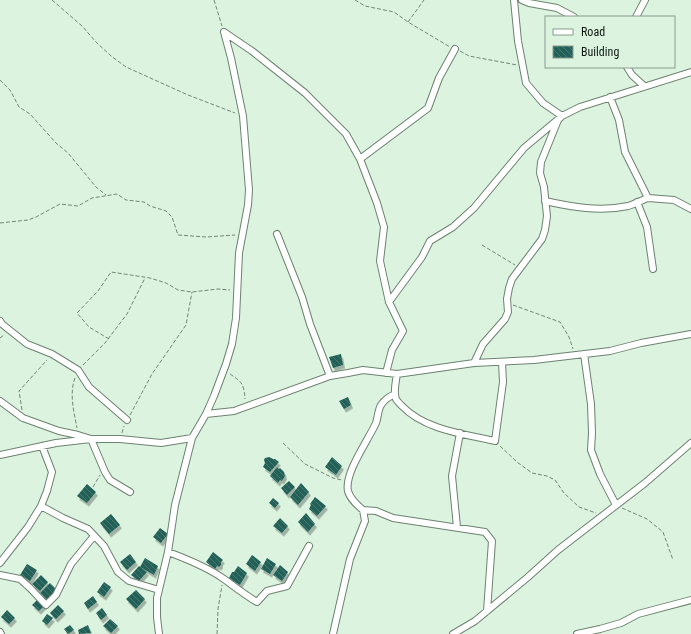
<svg xmlns="http://www.w3.org/2000/svg" width="691" height="634" font-family="'Roboto Condensed',sans-serif">
  <defs>
    <pattern id="building-back-hatch" width="6" height="6" patternUnits="userSpaceOnUse"><rect width="6" height="6" fill="#226158"/><path d="M-1 5l2 2M0 0l6 6M5-1l2 2" fill="none" stroke="#477770"/></pattern>
    <filter id="shadow"><feDropShadow dx="2" dy="3.5" stdDeviation="0" flood-color="#0004"/></filter>
  </defs>
  <rect width="100%" height="100%" fill="#dbf3df"/>
  <path fill="url(#building-back-hatch)" filter="url(#shadow)" d="M 341,354 L 343,365 L 333,368 L 329,357 Z
    M 348,397 L 351,405 L 344,409 L 339,401 Z
    M 269,457 L 273,459 L 275,459 L 279,462 L 270,472 L 263,467 L 265,463 L 264,460 L 265,458 Z
    M 332,457 L 342,466 L 336,475 L 325,467 Z
    M 277,467 L 279,469 L 280,468 L 284,472 L 285,476 L 282,481 L 280,480 L 278,483 L 270,476 Z
    M 289,481 L 295,487 L 287,495 L 281,488 Z
    M 301,483 L 309,492 L 298,505 L 290,497 Z
    M 87,484 L 96,492 L 87,503 L 77,496 Z
    M 315,497 L 326,506 L 317,516 L 309,509 L 311,505 L 310,504 Z
    M 273,498 L 279,503 L 275,508 L 269,503 Z
    M 306,513 L 315,524 L 308,532 L 298,522 Z
    M 111,514 L 120,525 L 109,534 L 100,523 Z
    M 280,518 L 288,526 L 282,533 L 273,526 Z
    M 160,528 L 168,534 L 161,543 L 153,537 Z
    M 213,552 L 223,560 L 221,562 L 221,565 L 219,567 L 217,566 L 215,569 L 206,562 Z
    M 130,554 L 136,562 L 127,570 L 120,562 Z
    M 252,555 L 261,562 L 255,571 L 246,564 Z
    M 145,558 L 158,566 L 154,575 L 140,567 Z
    M 267,558 L 276,564 L 270,574 L 261,569 Z
    M 27,564 L 37,570 L 30,581 L 20,575 Z
    M 280,565 L 288,572 L 282,581 L 273,575 Z
    M 139,566 L 147,572 L 139,581 L 131,575 Z
    M 238,566 L 247,573 L 240,585 L 229,578 L 232,572 L 234,572 Z
    M 41,575 L 48,582 L 40,591 L 32,584 Z
    M 104,582 L 111,587 L 104,597 L 97,592 Z
    M 50,583 L 58,591 L 48,601 L 40,593 Z
    M 136,590 L 145,599 L 136,609 L 126,599 Z
    M 93,596 L 97,602 L 88,609 L 84,603 Z
    M 38,599 L 45,605 L 39,611 L 32,605 Z
    M 58,605 L 64,611 L 56,619 L 50,613 Z
    M 102,608 L 107,615 L 101,620 L 96,613 Z
    M 7,610 L 15,618 L 9,624 L 1,617 Z
    M 47,614 L 53,618 L 47,625 L 42,621 Z
    M 110,619 L 118,626 L 111,633 L 103,626 Z
    M 70,625 L 74,630 L 68,634 L 64,629 Z
    M 88,625 L 91,633 L 79,634 L 78,630 Z"/>
  <g fill="none" stroke-linecap="round" stroke-linejoin="round">
    <g stroke="#6d8270" stroke-width="8">
      <path id="minor" d="M 522,0 L 529,3 L 557,8 L 574,17
        M 636,17 L 645,0
        M 224,32 L 252,51 L 305,93 L 346,134 L 360,159 L 377,203 L 384,227 L 380,261 L 389,302 L 403,331 L 392,350 L 386,373
        M 627,67 L 632,75 L 644,86
        M 610,97 L 619,120 L 625,152 L 648,198 L 674,200 L 691,209
        M 360,159 L 428,108 L 439,78 L 455,49
        M 545,201 C 572,207 600,212 628,206 C 635,204 642,200 648,198
        M 637,202 L 647,227 L 653,269
        M 277,234 L 302,297 L 310,324 L 330,376
        M 389,302 L 422,257 L 430,241 L 453,227 L 474,208 L 524,148 L 562,116 L 543,103 L 526,83 L 518,41 L 514,0
        M 0,321 L 2,324 L 27,344 L 52,354 L 78,370 L 89,387 L 127,420
        M 584,354 L 591,404 L 592,433 L 591,450 L 600,474 L 616,505
        M 474,363 L 483,344 L 505,319 L 508,312 L 507,299 L 509,288 L 512,279 L 542,239 L 545,230 L 547,216 L 544,187 L 540,173 L 541,162 L 558,120 L 562,116 L 580,107 L 691,72
        M 397,374 C 396,381 393,392 396,399 C 397,401 400,404 402,406 C 425,430 464,434 495,441 L 503,382 L 502,362
        M 0,401 L 23,418 L 59,431 L 78,435 L 91,439 L 105,472 L 110,480 L 130,492
        M 206,414 L 234,411 L 330,376 L 348,373 L 363,370 L 397,374 L 474,363 L 534,360 L 610,351 L 641,343 L 691,334
        M 192,438 L 206,414 L 214,396 L 226,364 L 232,344 L 236,318 L 239,253 L 248,205 L 249,190 L 243,116 L 231,58 L 224,32
        M 0,455 L 56,443 L 91,439 L 120,439 L 161,443 L 192,438 L 175,505 L 168,552 L 157,598 L 157,617 L 159,634
        M 41,506 L 63,518 L 88,529 L 104,546 L 118,572 L 129,581 L 159,590
        M 363,510 L 376,511 L 393,518 L 485,532 L 492,541 L 487,611
        M 457,527 L 452,476 L 460,433
        M 168,552 C 187,559 207,567 224,579 C 235,587 245,595 257,602 L 267,591 L 287,586 L 309,546
        M 0,563 L 28,527 L 41,506 L 47,491 L 52,472 L 42,446
        M 0,575 L 20,579 L 30,588 L 46,605 L 56,595 L 71,564 L 94,536
        M 0,632 L 1,634
        M 333,634 L 350,559 L 365,521 L 363,510 C 357,505 350,499 348,491 C 344,473 369,439 376,423 C 378,417 378,410 381,405 C 385,399 389,397 395,394
        M 453,634 L 475,621 L 528,577 L 558,550 L 645,483 L 691,443
        M 577,634 L 600,629 L 621,623 L 638,614 L 691,600"/>
    </g>
    <path stroke="#758678" stroke-width="1" stroke-dasharray="4 2" stroke-linecap="butt" d="M 52,0 L 82,26 L 96,42 L 111,56 L 126,67 L 188,95 L 235,113
      M 214,0 L 222,26
      M 355,0 L 365,6 L 394,12 L 408,22 L 450,47
      M 408,22 L 424,0
      M 460,51 L 469,56 L 517,65
      M 0,80 L 10,90 L 19,107 L 30,114 L 56,143 L 68,153 L 96,187 L 106,195
      M 0,223 L 28,220 L 36,217 L 60,204 L 78,206 L 92,198 L 117,194 L 126,200 L 144,202 L 150,206 L 166,211 L 172,217 L 178,235 L 206,237 L 235,235
      M 482,245 L 515,265
      M 513,305 L 560,322 L 569,337 L 573,349
      M 0,338 L 4,335
      M 109,339 L 89,327 L 77,313 L 98,291 L 111,272 L 150,278 L 166,283 L 178,290 L 192,292 L 218,289 L 230,290
      M 83,365 L 105,343 L 127,314 L 145,278
      M 230,374 C 242,382 244,384 245,399
      M 75,378 C 69,394 74,412 77,428
      M 22,410 L 19,391 L 47,360
      M 130,415 L 152,374 L 186,325 L 192,292
      M 122,433 L 124,426
      M 283,443 L 305,464 L 333,478 L 342,480
      M 500,446 L 517,462 L 532,473 L 547,476 L 555,480 L 564,493 L 579,507 L 596,513
      M 93,487 L 100,475
      M 622,508 L 647,519 L 663,532 L 673,560
      M 217,634 L 218,609 L 222,585"/>
    <use href="#minor" stroke="#fff" stroke-width="6"/>
  </g>
  <rect x="545" y="16" width="130" height="52" fill="#dbf3df" stroke="#8a9c8d"/>
  <rect x="553" y="29" width="20" height="6" fill="#ffffff" stroke="#8a9c8d"/>
  <text x="581" y="36" font-size="12" fill="#101912">Road</text>
  <rect x="553" y="46" width="20" height="12" fill="url(#building-back-hatch)" stroke="#8a9c8d"/>
  <text x="581" y="56" font-size="12" fill="#101912">Building</text>
</svg>
